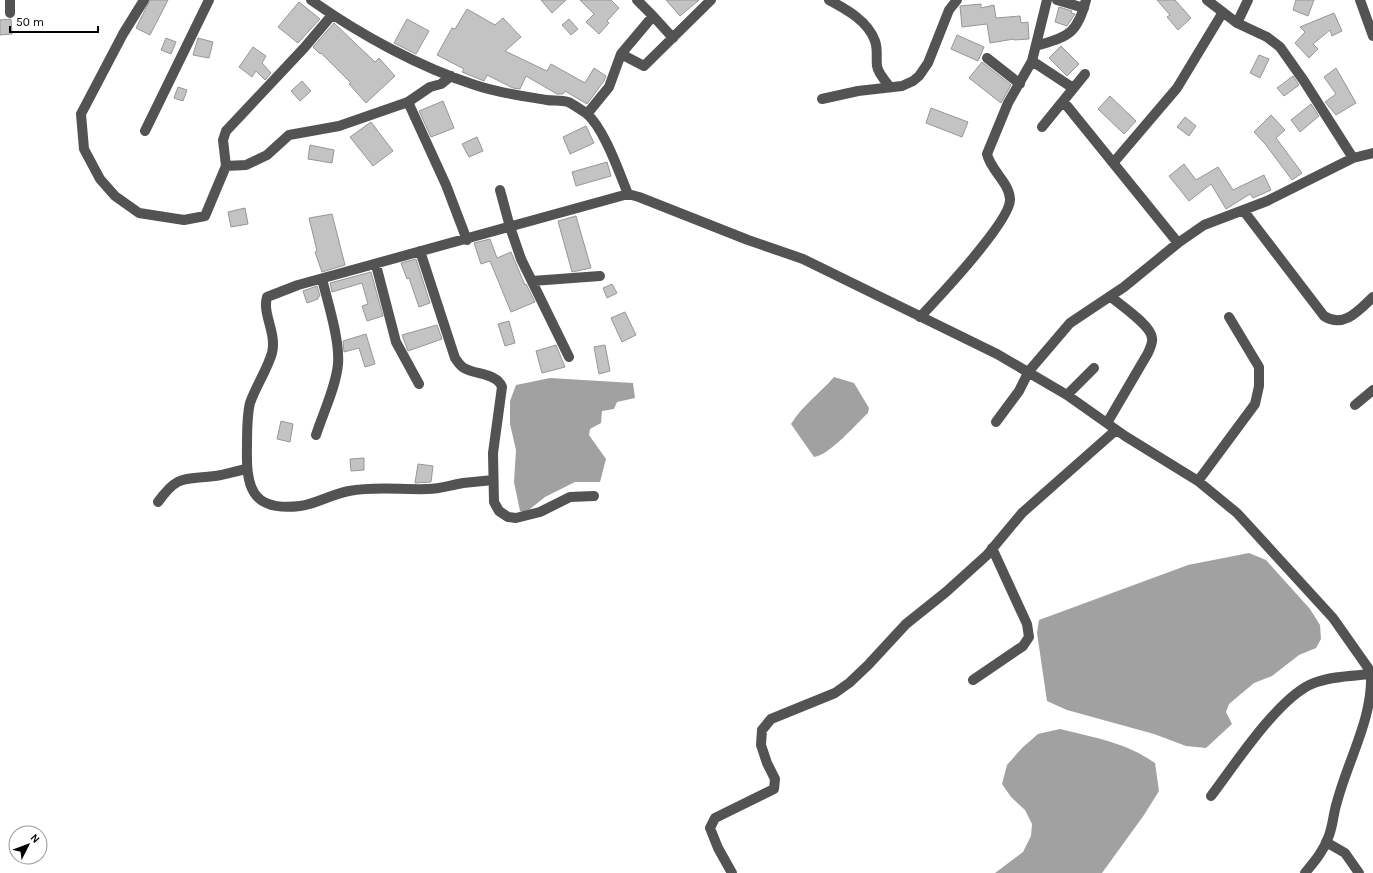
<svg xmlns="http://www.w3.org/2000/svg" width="1373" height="873" font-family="Karla,sans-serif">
  <rect width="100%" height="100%" fill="#fff"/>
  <path fill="#a1a1a1" d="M 834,377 L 854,383 L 869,408 L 868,413 C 856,424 830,455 814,457 L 791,424 C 802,406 820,393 834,377 Z
    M 550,378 L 633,383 L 635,398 L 617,402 L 614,409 L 602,411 L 601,423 L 590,429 L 589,435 L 606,459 L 600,482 L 575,482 L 545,497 L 525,513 L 520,511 L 514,482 L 516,450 L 510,424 L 510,401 L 516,385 Z
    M 1249,553 L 1266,560 L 1310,609 L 1320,625 L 1321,639 L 1316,648 L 1299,655 L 1272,676 L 1254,683 L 1229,704 L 1226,712 L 1232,724 L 1206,748 L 1186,746 L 1154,734 L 1067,710 L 1047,701 L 1037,633 L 1039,620 L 1188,565 Z
    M 1060,729 C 1093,737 1127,743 1155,763 L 1159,791 L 1144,815 L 1102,873 L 995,873 L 1023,852 L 1031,836 L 1032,824 L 1025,810 L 1011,797 L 1002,784 L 1007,765 L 1022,748 L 1038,734 Z"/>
  <path fill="#c3c3c3" stroke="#979797" d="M 150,0 L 168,0 L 150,35 L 136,28 Z
    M 541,0 L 566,0 L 552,13 Z
    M 580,0 L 611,0 L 619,8 L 607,21 L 609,23 L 599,34 L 586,22 L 594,14 Z
    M 666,0 L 699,0 L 680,16 Z
    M 1157,0 L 1175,0 L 1191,18 L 1178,30 L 1167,17 L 1170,15 Z
    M 1296,0 L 1314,0 L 1308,16 L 1293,10 Z
    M 299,2 L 320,19 L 298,43 L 278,27 Z
    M 981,4 L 981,8 L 994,5 L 996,18 L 1020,16 L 1021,23 L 1028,22 L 1029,39 L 1014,40 L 1014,39 L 990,43 L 987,24 L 962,27 L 960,6 Z
    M 1059,7 L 1072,11 L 1071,13 L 1075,14 L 1067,26 L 1055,22 Z
    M 467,9 L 495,25 L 503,18 L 521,37 L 505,51 L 547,71 L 551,64 L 585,83 L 594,68 L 606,76 L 604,81 L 587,104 L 565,91 L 563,94 L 557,94 L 526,76 L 520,89 L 513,88 L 487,75 L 484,81 L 462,72 L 464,69 L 437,55 L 452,28 L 455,29 Z
    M 1334,13 L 1342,31 L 1332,36 L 1330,30 L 1313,44 L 1318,49 L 1309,58 L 1295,43 L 1305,32 L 1300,27 Z
    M 11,19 L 12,34 L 0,35 L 0,20 Z
    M 407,19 L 429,31 L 416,54 L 394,43 Z
    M 569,19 L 578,29 L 571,35 L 562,25 Z
    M 334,23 L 375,62 L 379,58 L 395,76 L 366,103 L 349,84 L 351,83 L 321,53 L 320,54 L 313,47 Z
    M 957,35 L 984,47 L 978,61 L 951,49 Z
    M 166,38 L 176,42 L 171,54 L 161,50 Z
    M 198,38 L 213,42 L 209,58 L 193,55 Z
    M 1061,46 L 1079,64 L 1067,76 L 1049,58 Z
    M 253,47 L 266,56 L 262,63 L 271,73 L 265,80 L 256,71 L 252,77 L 239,67 Z
    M 1259,55 L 1269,59 L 1260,78 L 1250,73 Z
    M 982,62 L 1011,85 L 1001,103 L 969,78 Z
    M 1336,68 L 1356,103 L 1336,115 L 1325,102 L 1336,94 L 1324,77 Z
    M 1293,76 L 1299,85 L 1284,96 L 1277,88 Z
    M 302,81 L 311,91 L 300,101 L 291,91 Z
    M 178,87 L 187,90 L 183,101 L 174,98 Z
    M 1110,96 L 1136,121 L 1124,134 L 1098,109 Z
    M 443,101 L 454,128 L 431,137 L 419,111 Z
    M 1311,104 L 1319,116 L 1300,132 L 1291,120 Z
    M 931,108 L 968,122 L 962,137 L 926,123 Z
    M 1271,115 L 1285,130 L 1276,138 L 1302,173 L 1292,180 L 1266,145 L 1254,132 Z
    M 1185,117 L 1196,126 L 1189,136 L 1177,127 Z
    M 371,122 L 393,151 L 373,166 L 350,137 Z
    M 586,126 L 594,143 L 570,154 L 563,137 Z
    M 477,137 L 483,151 L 469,157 L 462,144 Z
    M 310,145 L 334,150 L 332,163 L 308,159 Z
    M 607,162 L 611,176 L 576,186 L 572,172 Z
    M 1184,164 L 1196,180 L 1218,167 L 1233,190 L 1264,175 L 1271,190 L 1253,198 L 1250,194 L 1226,209 L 1211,184 L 1189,201 L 1169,176 Z
    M 245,208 L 248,224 L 231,227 L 228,212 Z
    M 332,214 L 345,265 L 322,272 L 315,252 L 317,251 L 309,218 Z
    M 576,216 L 591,268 L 572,272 L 558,221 Z
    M 490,239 L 497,258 L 511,252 L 525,285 L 526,284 L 535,302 L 511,312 L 490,261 L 481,264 L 474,243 Z
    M 416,259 L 430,303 L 419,307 L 409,278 L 407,279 L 401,263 Z
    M 371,272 L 383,316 L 367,321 L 362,306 L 368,304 L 362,283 L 332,292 L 330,283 Z
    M 612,284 L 617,293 L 607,298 L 603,288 Z
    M 317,286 L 320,296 L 318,297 L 318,299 L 307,303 L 303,291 Z
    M 625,312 L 636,335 L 622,342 L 611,318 Z
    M 509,321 L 515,343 L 505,346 L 498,324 Z
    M 437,325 L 442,339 L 408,351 L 402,335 Z
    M 366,334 L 375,364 L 365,367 L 359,348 L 344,352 L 343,341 Z
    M 556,345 L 565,367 L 542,373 L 536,351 Z
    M 605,345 L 610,371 L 599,374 L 594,347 Z
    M 281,421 L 293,424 L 290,442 L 277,439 Z
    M 364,458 L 364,470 L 351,471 L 350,459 Z
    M 418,464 L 433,466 L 431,482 L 415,483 Z"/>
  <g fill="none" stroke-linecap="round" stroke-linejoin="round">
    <path stroke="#535353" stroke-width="10" d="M 10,0 L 10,13
      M 144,0 L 123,34 L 81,114 L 84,149 L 100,179 L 115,196 L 139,213 L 184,220 L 205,216 L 226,166
      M 311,0 C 359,34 419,67 475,85 C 498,93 523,96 547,100 C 553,101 561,100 568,102 C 573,104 581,110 586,113 C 604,128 619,172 628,194
      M 637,0 L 653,16
      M 829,0 C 846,9 868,21 875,41 C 878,49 876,57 877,66 C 878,73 885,81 890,87
      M 1057,0 L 1084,8
      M 1207,0 L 1237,23 L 1267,37 L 1280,47 L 1304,81 L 1353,158
      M 1360,0 L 1373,36
      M 332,15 L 304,48 L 226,131 L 223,140 L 226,166 L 246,165 L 267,155 L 289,135 L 339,126 L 408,102 L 430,87 L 441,84 L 451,76
      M 1237,23 L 1248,0
      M 1036,46 C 1068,36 1077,35 1086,0
      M 621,54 L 653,16 L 673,38
      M 987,58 L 1020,84
      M 1032,61 L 1073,88
      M 822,99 L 858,91 L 902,86 L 913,81 L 919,76 L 928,63 L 949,10 L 957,0
      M 1063,101 L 1178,243
      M 408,102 L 446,185 L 467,240
      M 587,114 L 609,87 L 621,54 L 644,66 L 711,0
      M 1042,127 L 1085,74
      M 145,131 L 209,0
      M 1114,162 L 1177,88 L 1223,12
      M 500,190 L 510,227 L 521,259 L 569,357
      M 1243,210 L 1324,316 C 1344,329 1359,310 1373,297
      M 420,251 L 455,358 C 458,362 460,366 464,368 C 476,375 497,373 502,387 L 493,453 L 494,502 L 499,511 L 508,517 L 516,518 L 540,512 L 570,497 L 594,496
      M 376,265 L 396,342 L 419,384
      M 532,281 L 600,276
      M 920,317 C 937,299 1012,220 1010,199 C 1009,182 991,171 987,154 L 1008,103 L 1032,61 L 1047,0
      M 1067,395 L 1094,368
      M 1355,405 L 1373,390
      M 996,422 L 1019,391 L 1029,371 L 1070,323 L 1124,287 L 1178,243 L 1204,225 L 1267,201 L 1353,158 L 1373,153
      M 1107,423 L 1148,353 C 1150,348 1153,343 1152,338 C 1151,325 1120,305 1110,296
      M 316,435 C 323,413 336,387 338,364 C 340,341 328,303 322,279
      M 493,480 C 483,481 473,482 463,483 C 451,485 439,489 428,489 C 402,490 375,486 349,491 C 332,494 316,504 300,506 C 250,512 246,486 247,445 C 247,432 247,415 250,403 C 256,386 267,370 272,353 C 277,333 262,314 267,297 L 298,285 L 628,194 L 639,197 L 748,240 L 803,259 L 997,354 L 1067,395 L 1125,436 L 1198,481 L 1237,513 L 1333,618 L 1373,675
      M 1198,481 L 1255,404 L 1259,386 L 1259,367 L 1229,317
      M 158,502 C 178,474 184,480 215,476 C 225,475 236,471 246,469
      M 973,680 L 1023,646 L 1029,637 L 1027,624 L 992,548
      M 1211,796 C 1234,766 1279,696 1314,683 C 1332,676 1352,676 1371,674
      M 1326,842 L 1345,853 L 1359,873
      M 732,873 L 718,848 L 710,828 L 715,818 L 774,789 L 775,779 L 767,763 L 761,745 L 762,730 L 771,719 L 835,693 L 849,683 L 869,664 L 906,624 L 946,592 L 987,555 L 1022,513 L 1116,430
      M 1305,873 C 1314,862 1323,852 1328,838 C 1333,827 1333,814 1337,802 C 1348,760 1373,718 1371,674"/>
  </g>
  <g transform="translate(28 845) rotate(48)"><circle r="19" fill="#ffffff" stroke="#999999"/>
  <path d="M0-3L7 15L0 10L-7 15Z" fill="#000000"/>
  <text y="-6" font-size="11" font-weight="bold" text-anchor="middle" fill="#000000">N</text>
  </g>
  <path d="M10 26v6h88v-6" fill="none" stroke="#000000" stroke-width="2"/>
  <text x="16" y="26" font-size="12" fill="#000000" stroke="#ffffff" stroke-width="3" paint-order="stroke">50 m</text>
</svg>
